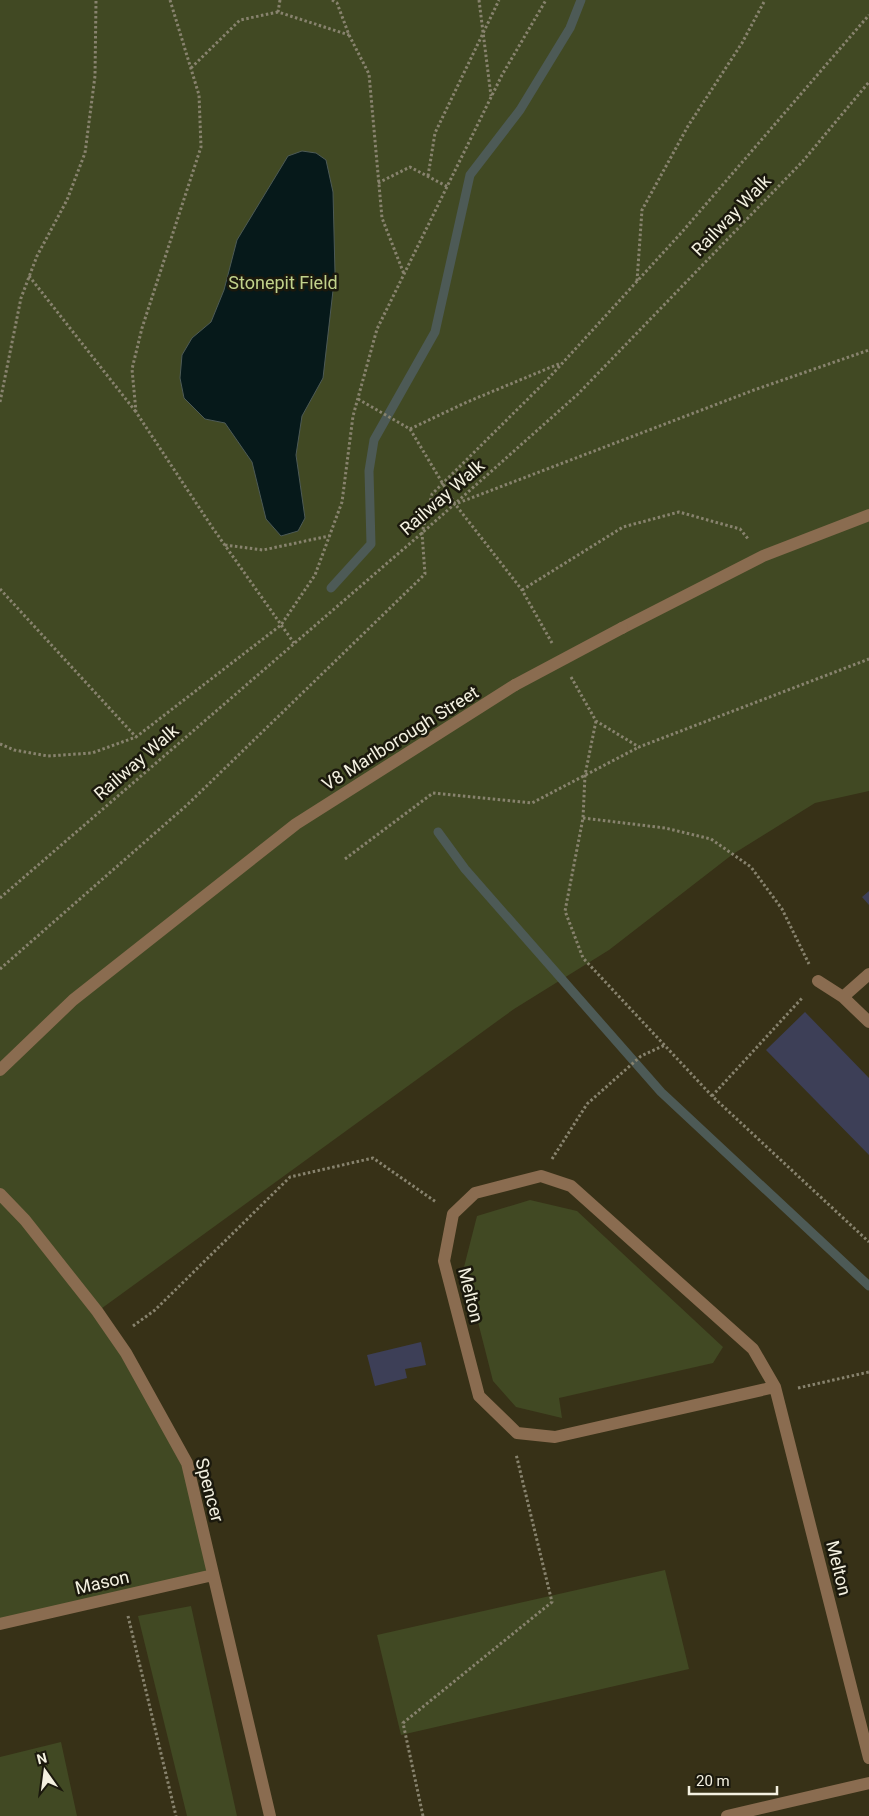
<svg xmlns="http://www.w3.org/2000/svg" width="869" height="1816" font-family="Roboto,sans-serif">
  <rect width="100%" height="100%" fill="#373117"/>
  <path fill="#414923" d="M 0,0 L 869,0 L 869,791 L 815,803 L 733,854 L 609,950 L 514,1009 L 98,1311 L 187,1463 L 213,1575 L 0,1624 Z
    M 530,1200 L 577,1211 L 723,1347 L 713,1363 L 559,1398 L 562,1418 L 516,1407 L 493,1381 L 464,1267 L 477,1216 Z
    M 665,1570 L 689,1669 L 401,1735 L 377,1635 Z
    M 191,1606 L 237,1816 L 187,1816 L 138,1616 Z
    M 61,1742 L 77,1816 L 0,1816 L 0,1757 Z"/>
  <path fill="#06191a" stroke="#4d5a56" d="M 302,151 L 316,153 L 326,160 L 333,192 L 335,273 L 323,378 L 302,416 L 296,455 L 305,518 L 298,531 L 281,536 L 266,519 L 252,462 L 225,423 L 205,419 L 184,398 L 180,378 L 182,355 L 192,338 L 211,322 L 224,290 L 237,240 L 288,156 Z"/>
  <g fill="none" stroke-linecap="round" stroke-linejoin="round">
    <path stroke="#4d5a56" stroke-width="9" d="M 331,588 L 371,544 L 369,471 L 374,440 L 435,332 L 470,175 L 520,110 L 570,28 L 581,0
      M 438,832 L 465,869 L 661,1092 L 869,1286"/>
  </g>
  <path fill="#3d3f57" d="M 869,891 L 869,905 L 862,897 Z
    M 805,1012 L 869,1078 L 869,1155 L 766,1050 Z
    M 421,1342 L 426,1365 L 405,1369 L 407,1378 L 375,1386 L 367,1355 Z"/>
  <g fill="none" stroke-linecap="round" stroke-linejoin="round">
    <path stroke="#88836e" stroke-width="3" stroke-dasharray="2.5 2.5" stroke-linecap="butt" d="M 170,0 L 199,95 L 201,147 L 142,328 L 132,369 L 136,412 L 212,527 L 294,643
      M 280,0 L 278,12 L 349,35
      M 332,0 L 337,3 L 349,35 L 369,74 L 382,218 L 404,274
      M 479,0 L 491,96
      M 191,68 L 240,20 L 278,12
      M 428,176 L 435,133 L 499,0
      M 378,183 L 410,167 L 448,187
      M 29,276 L 136,412
      M 637,281 L 642,210 L 688,126 L 742,43 L 765,0
      M 358,399 L 410,429 L 455,504 L 522,590 L 552,643
      M 0,402 L 21,298 L 37,256 L 67,200 L 85,153 L 95,76 L 96,0
      M 410,429 L 467,402 L 561,363
      M 458,503 L 754,390 L 869,350
      M 225,545 L 263,550 L 329,536
      M 0,589 L 136,737
      M 522,590 L 623,527 L 679,512 L 740,529 L 749,540
      M 571,677 L 596,721 L 639,747 L 869,659
      M 596,721 L 585,775 L 583,818 L 565,911 L 583,958 L 712,1096 L 869,1242
      M 0,744 L 14,750 L 48,756 L 92,753 L 136,737 L 281,625 L 315,575 L 342,502 L 353,416 L 377,329 L 502,75 L 546,0
      M 583,818 L 665,828 L 711,839 L 751,867 L 782,909 L 809,964
      M 345,859 L 433,793 L 532,803 L 639,747
      M 0,898 L 422,533 L 578,394 L 803,161 L 869,82
      M 0,969 L 187,805 L 425,574 L 422,533 L 432,494 L 547,380 L 682,232 L 869,15
      M 712,1096 L 803,997
      M 552,1159 L 587,1104 L 641,1056 L 665,1045
      M 133,1326 L 155,1310 L 290,1177 L 373,1158 L 436,1202
      M 798,1388 L 869,1372
      M 128,1616 L 176,1816
      M 423,1816 L 403,1723 L 552,1602 L 516,1454"/>
    <path stroke="#8a6c50" stroke-width="12" d="M 622,628 L 763,556 L 869,515
      M 818,981 L 843,997 L 869,1022
      M 843,997 L 869,974
      M 0,1070 L 73,1000 L 296,824 L 515,685
      M 0,1194 L 25,1220 L 97,1311 L 126,1353 L 187,1463 L 270,1816
      M 775,1387 L 555,1437 L 517,1433 L 479,1396 L 444,1261 L 453,1214 L 475,1193 L 541,1176 L 571,1186 L 753,1349 L 775,1387 L 869,1758
      M 0,1624 L 213,1575
      M 727,1816 L 869,1783"/>
    <path stroke="#8a6c50" stroke-width="12" d="M 515,685 L 622,628"/>
  </g>
  <g text-anchor="middle" dominant-baseline="central" stroke-width="5" stroke-linejoin="round" paint-order="stroke">
    <g font-size="18" fill="#f4f1e1" stroke="#1b190d">
      <text transform="translate(731 215) rotate(-46)">Railway Walk</text>
      <text transform="translate(442 497) rotate(-41)">Railway Walk</text>
      <text transform="translate(400 738) rotate(-32)">V8 Marlborough Street</text>
      <text transform="translate(136 762) rotate(-41)">Railway Walk</text>
      <text transform="translate(471 1295) rotate(76)">Melton</text>
      <text transform="translate(210 1490) rotate(75)">Spencer</text>
      <text transform="translate(839 1568) rotate(76)">Melton</text>
      <text transform="translate(102 1582) rotate(-13)">Mason</text>
    </g>
    <g font-size="18" fill="#c1d28b" stroke="#1b190d">
      <text x="283" y="282">Stonepit Field</text>
    </g>
  </g>
  <g transform="translate(45 1771) rotate(346)" stroke="#1b190d" stroke-width="4" paint-order="stroke">
  <path d="M0-4L9 19L0 12L-9 19Z" fill="#f4f1e1"/>
  <text y="-8" font-size="14" font-weight="bold" text-anchor="middle" fill="#f4f1e1">N</text>
  </g>
  <path d="M689 1786v8h88v-8" fill="none" stroke="#f4f1e1" stroke-width="2.5"/>
  <text x="696" y="1786" font-size="15" fill="#f4f1e1" stroke="#1b190d" stroke-width="4" paint-order="stroke">20 m</text>
</svg>
